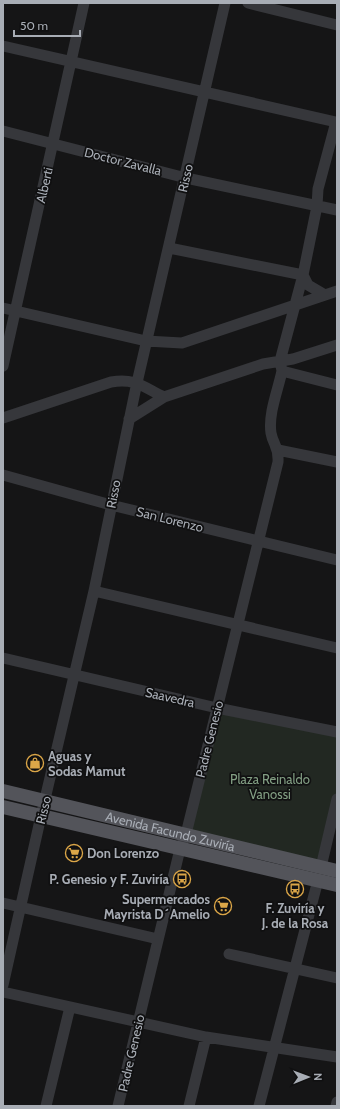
<svg xmlns="http://www.w3.org/2000/svg" width="340" height="1109" font-family="Cabin,sans-serif">
  <rect width="100%" height="100%" fill="#151516"/>
  <path fill="#222822" d="M 218,709 L 337,734 L 337,791 L 319,865 L 187,834 Z"/>
  <g fill="none" stroke-linecap="round" stroke-linejoin="round">
    <path stroke="#36373b" stroke-width="11" d="M 248,3 L 337,25
      M 3,46 L 336,122 L 318,189 L 317,206 L 303,275 L 280,361 L 282,371 L 337,385
      M 3,131 L 186,178 L 337,210
      M 169,248 L 303,275 L 308,285 L 325,295
      M 3,308 L 146,341 L 182,343 L 337,291
      M 3,366 L 84,3
      M 3,418 L 111,382 C 136,378 143,387 164,397
      M 129,419 L 164,397 L 263,364 L 293,359 L 337,345
      M 278,450 L 337,462
      M 3,475 L 111,505 L 337,560
      M 94,591 L 337,648
      M 3,658 L 217,708 L 337,732
      M 321,867 L 337,799
      M 3,903 L 158,939
      M 229,954 L 337,978
      M 3,985 L 41,816 L 94,591 L 136,387 L 225,3
      M 3,992 L 206,1037 L 337,1057
      M 46,1106 L 70,1007
      M 118,1106 L 180,849 L 186,834 L 278,462 C 279,446 273,445 271,433 C 268,414 278,390 282,371
      M 189,1106 L 206,1037
      M 259,1106 L 318,880
      M 336,1106 L 337,1102"/>
    <g stroke="#53545a" stroke-width="14">
      <path id="s1" d="M 3,791 L 337,871"/>
      <path d="M 3,807 L 337,885"/>
    </g>
  </g>
  <defs>
    <g id="shop-ring" transform="scale(0.9)"><circle r="9.5" fill="#101011" stroke="#dba648" stroke-width="1.5"/><path d="M-5-2.5h2.3a2.7 3.5 0 0 1 5.4 0H5L5.5 6h-11ZM-1.5-2.5h3a1.5 2.3 0 0 0-3 0Z" fill="#dba648"/></g>
    <g id="supermarket-ring" transform="scale(0.9)"><circle r="9.5" fill="#101011" stroke="#dba648" stroke-width="1.5"/><path d="M-6-5.5h2.5l.6 2H6L4.5 2H-2.5L-4.4-4H-6ZM-1.5 3.2a1.3 1.3 0 1 0 .1 0ZM3 3.2a1.3 1.3 0 1 0 .1 0Z" fill="#dba648"/></g>
    <g id="bus-ring" transform="scale(0.9)"><circle r="9.5" fill="#101011" stroke="#dba648" stroke-width="1.5"/><path d="M-5-6H5V4H4V6H2V4H-2V6H-4V4H-5ZM-3.5-4V0h7V-4ZM-3.5 1.2v1.5H-2V1.2ZM2 1.2v1.5H3.5V1.2Z" fill="#dba648"/></g>
  </defs>
  <g fill-rule="evenodd">
    <use href="#shop-ring" x="35" y="763"/>
    <use href="#supermarket-ring" x="74" y="853"/>
    <use href="#bus-ring" x="182" y="879"/>
    <use href="#bus-ring" x="295" y="889"/>
    <use href="#supermarket-ring" x="223" y="906"/>
  </g>
  <g text-anchor="middle" dominant-baseline="central" stroke-width="3.5" stroke-linejoin="round" paint-order="stroke">
    <g font-size="13" fill="#a8adb5" stroke="#101011">
      <text transform="translate(123 161) rotate(14)">Doctor Zavalla</text>
      <text transform="translate(185 178) rotate(-77)">Risso</text>
      <text transform="translate(44 185) rotate(-77)">Alberti</text>
      <text transform="translate(113 494) rotate(-79)">Risso</text>
      <text transform="translate(170 519) rotate(14)">San Lorenzo</text>
      <text transform="translate(170 697) rotate(13)">Saavedra</text>
      <text transform="translate(209 739) rotate(-76)">Padre Genesio</text>
      <text transform="translate(43 810) rotate(-76)">Risso</text>
      <text stroke="none"><textPath href="#s1" startOffset="172">Avenida Facundo Zuviría</textPath></text>
      <text transform="translate(131 1053) rotate(-77)">Padre Genesio</text>
    </g>
    <g font-size="13" font-weight="bold" fill="#a8adb5" stroke="#101011" text-anchor="start">
      <text x="48" y="756">Aguas y<tspan x="48" dy="15">Sodas Mamut</tspan></text>
      <text x="87" y="853">Don Lorenzo</text>
      <text x="169" y="879" text-anchor="end">P. Genesio y F. Zuviría</text>
      <text x="210" y="899" text-anchor="end">Supermercados<tspan x="210" dy="15">Mayrista D´Amelio</tspan></text>
      <text x="295" y="908" text-anchor="middle">F. Zuviría y<tspan x="295" dy="15">J. de la Rosa</tspan></text>
    </g>
    <g font-size="13" fill="#829e83" stroke="#101011">
      <text x="270" y="779">Plaza Reinaldo<tspan x="270" dy="15">Vanossi</tspan></text>
    </g>
  </g>
  <rect width="340" height="1109" fill="none" stroke="#a8adb5" stroke-width="8"/>
  <g transform="translate(308 1077) rotate(89)" stroke="#101011" stroke-width="3" paint-order="stroke">
  <path d="M0-3L7 15L0 10L-7 15Z" fill="#a8adb5"/>
  <text y="-6" font-size="11" font-weight="bold" text-anchor="middle" fill="#a8adb5">N</text>
  </g>
  <path d="M14 30v6h66v-6" fill="none" stroke="#a8adb5" stroke-width="2"/>
  <text x="20" y="30" font-size="12" fill="#a8adb5" stroke="#101011" stroke-width="3" paint-order="stroke">50 m</text>
</svg>
